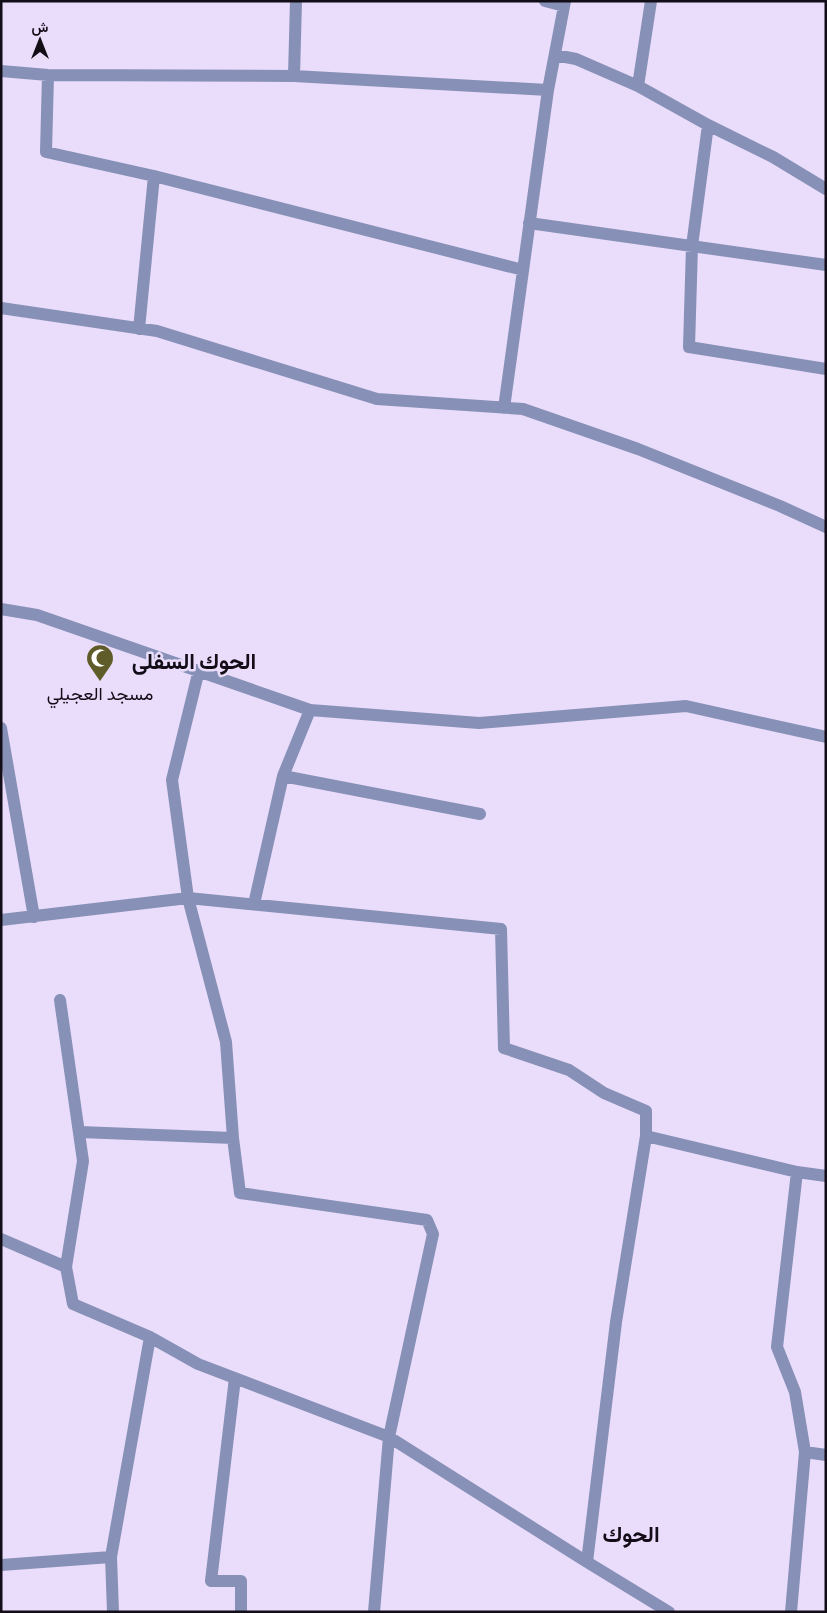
<svg xmlns="http://www.w3.org/2000/svg" width="827" height="1613" font-family="'Zilla Slab',Vazirmatn,serif">
  <rect width="100%" height="100%" fill="#eadcfb"/>
  <g fill="none" stroke-linecap="round" stroke-linejoin="round">
    <path stroke="#8790b6" stroke-width="12" d="M 545,1 L 564,6
      M 555,55 L 576,59 L 638,86 L 708,125 L 773,157 L 826,189
      M 1,71 L 48,75 L 294,76 L 548,90
      M 48,75 L 46,152 L 154,176 L 523,270
      M 294,76 L 296,1
      M 638,86 L 651,1
      M 708,125 L 692,246 L 689,347 L 826,369
      M 529,223 L 826,265
      M 1,308 L 157,331 L 377,399 L 523,409 L 638,449 L 780,506 L 826,527
      M 139,329 L 154,176
      M 504,408 L 548,90 L 565,1
      M 1,609 L 37,615 L 310,710 L 283,776 L 480,814
      M 199,670 L 172,780 L 188,898 L 226,1042 L 233,1138 L 240,1193 L 427,1220 L 433,1234 L 389,1437 L 374,1612
      M 310,710 L 479,723 L 686,706 L 826,737
      M 1,728 L 34,917
      M 254,904 L 283,776
      M 1,920 L 188,898 L 501,929 L 504,1048 L 569,1070 L 604,1093 L 646,1111 L 646,1136 L 797,1172 L 826,1176
      M 60,1000 L 83,1161 L 66,1267
      M 80,1132 L 233,1138
      M 1,1239 L 66,1267 L 73,1304 L 150,1337 L 198,1364 L 389,1437 L 587,1562 L 669,1612
      M 235,1378 L 211,1581 L 241,1581 L 241,1612
      M 805,1452 L 826,1455
      M 587,1562 L 616,1322 L 646,1136
      M 1,1565 L 111,1557
      M 113,1612 L 111,1557 L 150,1337
      M 791,1612 L 805,1452 L 795,1392 L 777,1347 L 797,1172"/>
  </g>
  <defs>
    <g id="mosque-pin" transform="scale(1.4375)"><path d="M0 17L-7.5 6A9.5 9.5 0 1 1 7.5 6Z" fill="#605c29" stroke="#eadcfb"/><path d="M3.5-4.9A6 6 0 1 0 3.5 4.9A5 5 0 1 1 3.5-4.9Z" fill="#fff"/></g>
  </defs>
  <g fill-rule="evenodd">
    <use href="#mosque-pin" x="100" y="658"/>
  </g>
  <g text-anchor="middle" dominant-baseline="central" stroke-width="5" stroke-linejoin="round" paint-order="stroke">
    <g font-size="18" fill="#120d17" stroke="#eadcfb">
      <text x="100" y="694">مسجد العجيلي</text>
    </g>
    <g font-size="22" font-weight="bold" fill="#120d17" stroke="#eadcfb">
      <text x="194" y="661">الحوك السفلى</text>
      <text x="631" y="1534">الحوك</text>
    </g>
  </g>
  <rect width="827" height="1613" fill="none" stroke="#120d17" stroke-width="5"/>
  <g transform="translate(40 40)" stroke="#eadcfb" stroke-width="4" paint-order="stroke">
  <path d="M0-4L9 19L0 12L-9 19Z" fill="#120d17"/>
  <text y="-8" font-size="14" font-weight="bold" text-anchor="middle" fill="#120d17">ش</text>
  </g>
</svg>
